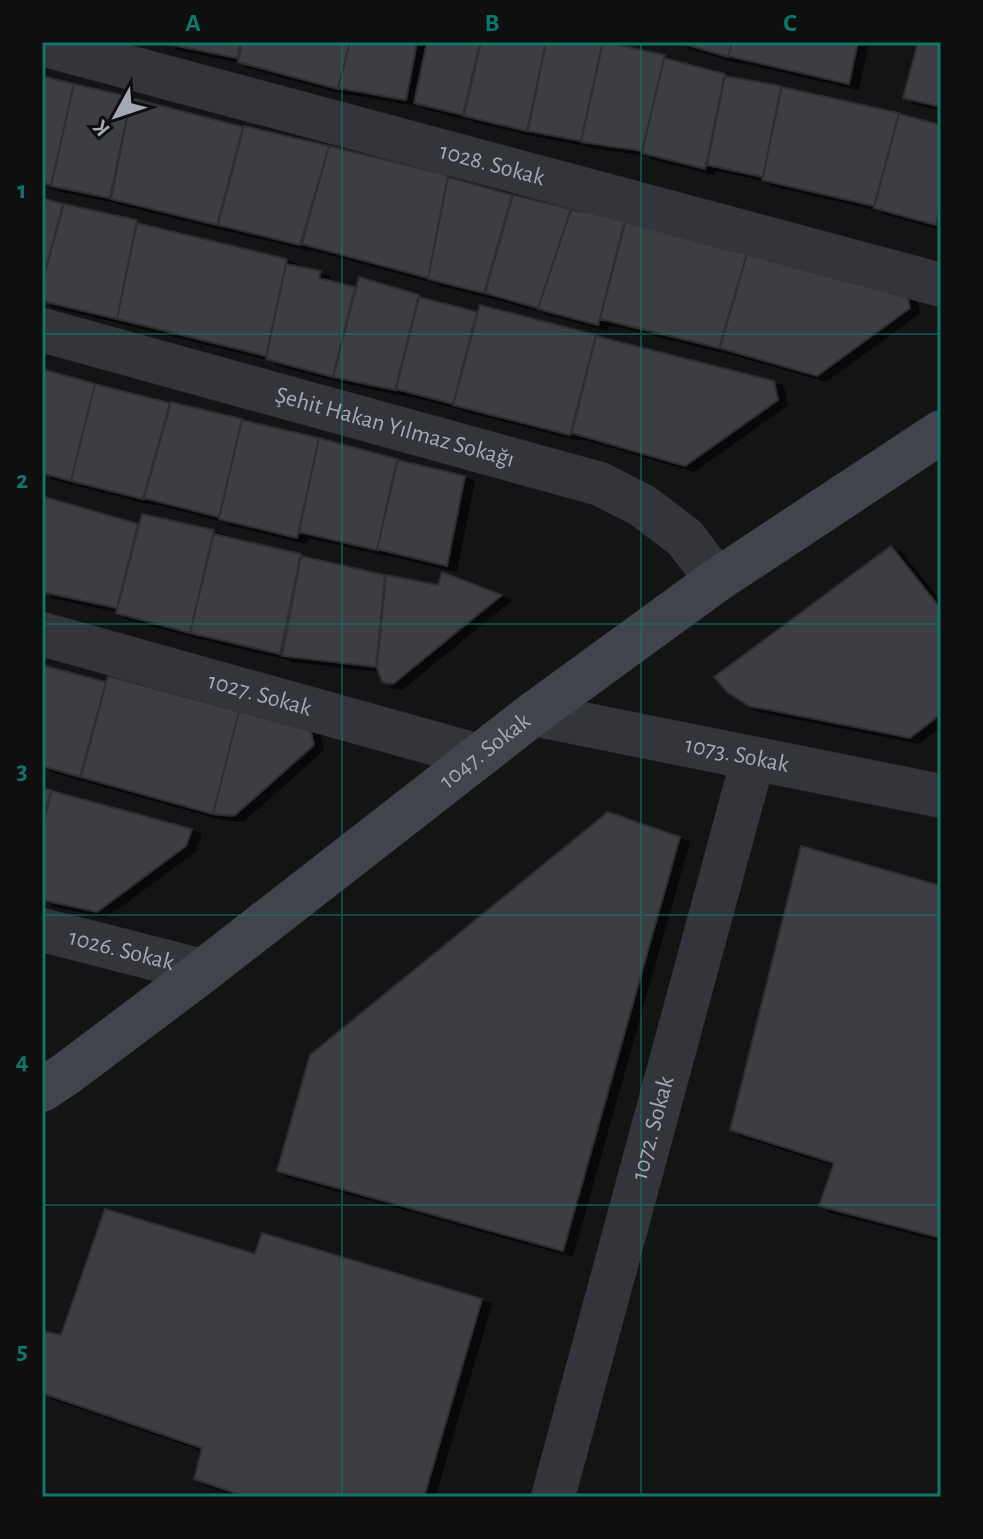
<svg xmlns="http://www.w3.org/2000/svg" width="983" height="1539" font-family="'Alegreya Sans',sans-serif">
  <defs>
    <filter id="shadow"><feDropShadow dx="9" dy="5" stdDeviation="0" flood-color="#0009"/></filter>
  </defs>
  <rect width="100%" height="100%" fill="#141415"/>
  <path fill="#3e3e42" stroke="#2e2d32" stroke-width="2" filter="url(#shadow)" d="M 167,42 L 240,42 L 237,58 L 167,44 Z
    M 242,42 L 350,42 L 338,89 L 238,62 Z
    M 350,42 L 417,42 L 406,100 L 338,88 Z
    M 427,42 L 480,42 L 463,115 L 414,103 Z
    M 481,42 L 546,42 L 527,131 L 464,116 Z
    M 546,42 L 591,42 L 602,44 L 581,141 L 528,131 Z
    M 603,42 L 665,55 L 642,151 L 581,142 Z
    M 678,42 L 732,42 L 728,57 Z
    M 732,42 L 858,42 L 849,84 L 728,56 Z
    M 918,42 L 941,42 L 941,107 L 903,98 Z
    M 664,58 L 725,74 L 705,169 L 642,153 Z
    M 42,76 L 74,84 L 51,185 L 42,183 Z
    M 725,76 L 781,86 L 763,177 L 707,165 Z
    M 74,84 L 131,97 L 110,198 L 51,186 Z
    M 782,87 L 899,113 L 874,206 L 762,180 Z
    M 131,98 L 243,127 L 217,225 L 111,199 Z
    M 899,114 L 941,125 L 941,202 L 936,225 L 874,208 Z
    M 244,126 L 329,146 L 300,245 L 218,225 Z
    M 329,146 L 448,175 L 428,278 L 302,244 Z
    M 448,177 L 512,195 L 484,293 L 428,279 Z
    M 513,195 L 571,209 L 538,308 L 485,293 Z
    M 42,198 L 63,204 L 42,283 Z
    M 64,204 L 137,220 L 117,319 L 42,301 L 42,283 Z
    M 571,210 L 626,216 L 598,325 L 538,309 Z
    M 627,216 L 749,247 L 719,348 L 600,319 Z
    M 137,223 L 287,259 L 266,356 L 117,319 Z
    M 749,247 L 905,282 L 910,308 L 817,376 L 720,348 Z
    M 286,264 L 321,271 L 319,278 L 355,287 L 333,377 L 266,359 Z
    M 359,277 L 419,295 L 395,390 L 333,377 Z
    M 419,297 L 477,312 L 453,404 L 396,389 Z
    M 480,305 L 596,335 L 570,435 L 453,405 Z
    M 596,336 L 774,381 L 778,400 L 685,466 L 572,433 Z
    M 42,369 L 95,384 L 71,481 L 42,473 Z
    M 95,384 L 170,403 L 143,499 L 71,481 Z
    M 171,402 L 242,419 L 219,517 L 144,498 Z
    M 242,420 L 319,438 L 297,538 L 219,519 Z
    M 319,438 L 397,459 L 377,550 L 299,532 Z
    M 398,460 L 465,476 L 447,566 L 377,549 Z
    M 42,496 L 138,524 L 117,608 L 42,592 Z
    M 142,514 L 214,530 L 190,633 L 116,613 Z
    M 214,534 L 301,554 L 280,654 L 190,633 Z
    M 891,546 L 941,609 L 941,714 L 910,738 L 749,706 L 727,692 L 714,677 Z
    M 301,556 L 385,575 L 376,667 L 282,656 Z
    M 442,572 L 502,595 L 393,684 L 382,682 L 377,668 L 386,575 L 438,585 Z
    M 42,665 L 106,682 L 80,777 L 42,766 Z
    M 108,676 L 239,711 L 213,814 L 81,777 Z
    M 239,711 L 311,731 L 314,745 L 234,816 L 213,814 Z
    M 42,788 L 51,790 L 42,823 Z
    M 52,791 L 192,829 L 186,846 L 97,912 L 42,900 L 42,827 Z
    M 608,812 L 680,837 L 563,1251 L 277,1171 L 310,1055 Z
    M 801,846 L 941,886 L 941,1238 L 819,1206 L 834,1163 L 730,1130 Z
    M 105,1209 L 255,1254 L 262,1233 L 482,1299 L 424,1497 L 247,1497 L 194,1479 L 202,1448 L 42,1393 L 42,1331 L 61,1335 Z"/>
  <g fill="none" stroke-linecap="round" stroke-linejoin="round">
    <g stroke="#34353b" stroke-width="44">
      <path id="s1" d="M 42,44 L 941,285"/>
      <path id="s2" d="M 42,330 L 600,484 L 643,506 L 685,538 L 717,580"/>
      <path id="s3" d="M 42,634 L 479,756"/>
      <path id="s4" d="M 533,714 L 941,796"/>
      <path id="s5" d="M 42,930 L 203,971"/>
      <path id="s6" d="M 553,1497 L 753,759"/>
    </g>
    <path stroke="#42444b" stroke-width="44" id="s7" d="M 42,1090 L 66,1074 L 203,971 L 533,714 L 717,580 L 941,432"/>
  </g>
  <path fill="none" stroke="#0f766e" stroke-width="2" stroke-opacity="0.55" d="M 342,42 L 342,1497M 641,42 L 641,1497M 42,334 L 941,334M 42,624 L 941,624M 42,915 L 941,915M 42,1205 L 941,1205"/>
  <g text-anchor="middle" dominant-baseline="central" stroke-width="8" stroke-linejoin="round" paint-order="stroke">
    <g font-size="24" fill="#a5a9b6" stroke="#0f0f10">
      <text stroke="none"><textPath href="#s1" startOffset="466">1028. Sokak</textPath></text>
      <text stroke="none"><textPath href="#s2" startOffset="366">Şehit Hakan Yılmaz Sokağı</textPath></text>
      <text stroke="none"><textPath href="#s3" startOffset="226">1027. Sokak</textPath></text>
      <text stroke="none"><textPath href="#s7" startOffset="558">1047. Sokak</textPath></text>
      <text stroke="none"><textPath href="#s4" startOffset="208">1073. Sokak</textPath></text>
      <text stroke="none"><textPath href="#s5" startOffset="82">1026. Sokak</textPath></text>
      <text stroke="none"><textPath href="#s6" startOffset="382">1072. Sokak</textPath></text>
    </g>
  </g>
  <rect width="983" height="1539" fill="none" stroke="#0f0f10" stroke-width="88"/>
  <g transform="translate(116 116) rotate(230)" stroke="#0f0f10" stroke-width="6" paint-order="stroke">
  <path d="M0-6L14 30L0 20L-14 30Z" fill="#a5a9b6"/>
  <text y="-12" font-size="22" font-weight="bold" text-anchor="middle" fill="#a5a9b6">K</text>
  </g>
  <rect x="44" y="44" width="895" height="1451" fill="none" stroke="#0f766e" stroke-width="3"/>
  <g font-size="26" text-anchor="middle" font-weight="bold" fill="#0f766e">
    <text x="193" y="31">A</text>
    <text x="492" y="31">B</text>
    <text x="790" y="31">C</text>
    <text x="22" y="198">1</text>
    <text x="22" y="488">2</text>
    <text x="22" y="779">3</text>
    <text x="22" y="1069">4</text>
    <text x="22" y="1359">5</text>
  </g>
</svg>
